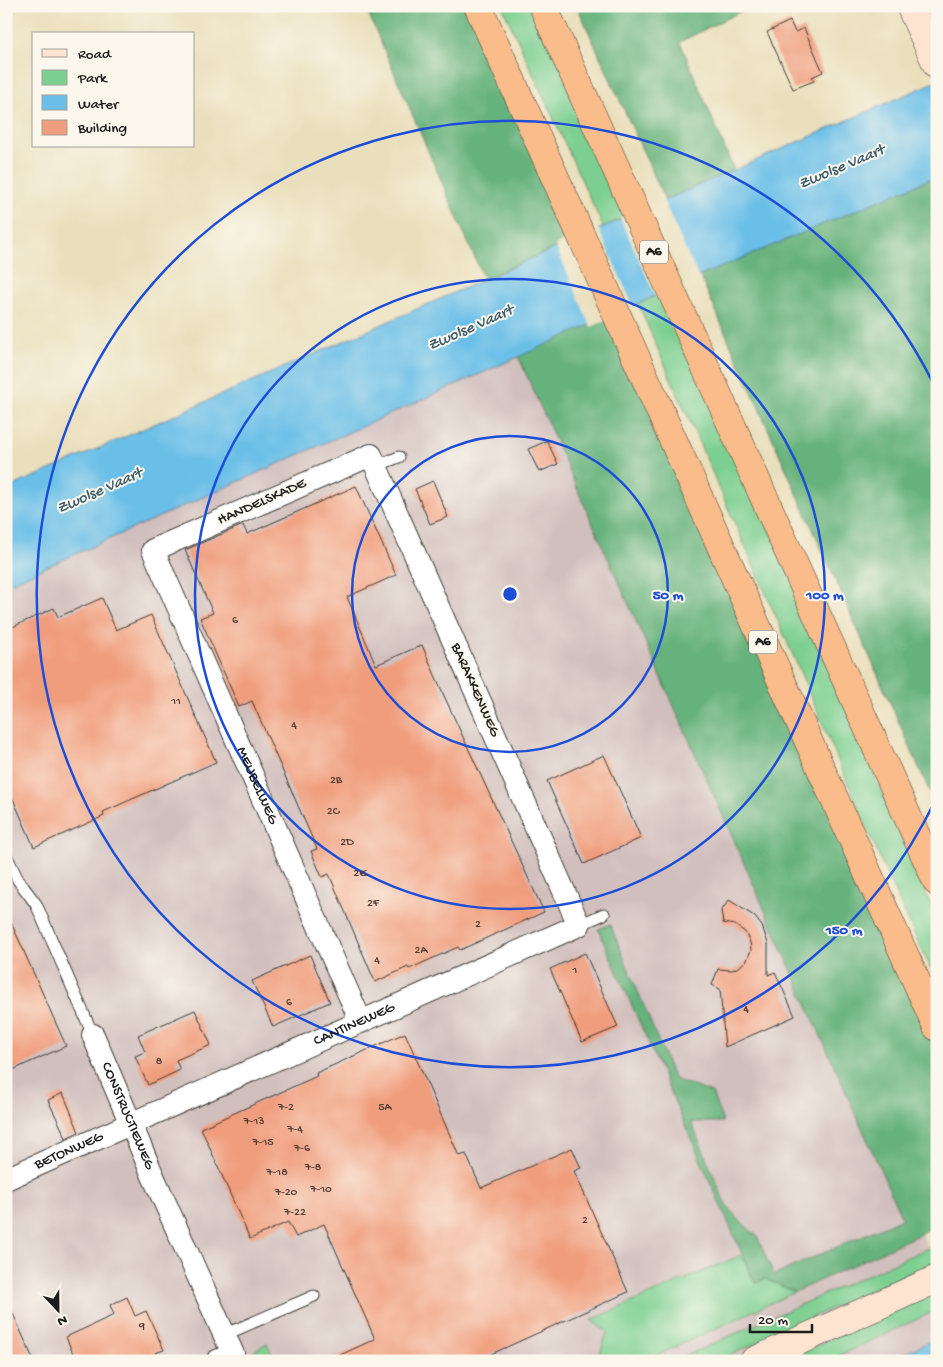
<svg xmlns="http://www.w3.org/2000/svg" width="943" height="1367" font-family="'Gochi Hand',sans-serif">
  <rect width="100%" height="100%" fill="#fbf7ec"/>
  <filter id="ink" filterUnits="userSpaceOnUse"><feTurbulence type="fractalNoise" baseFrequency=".02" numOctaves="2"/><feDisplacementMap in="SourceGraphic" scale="10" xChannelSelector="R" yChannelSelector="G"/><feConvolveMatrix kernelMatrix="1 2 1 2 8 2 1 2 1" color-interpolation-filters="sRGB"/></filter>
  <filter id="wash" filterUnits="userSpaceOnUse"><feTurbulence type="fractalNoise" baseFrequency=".0096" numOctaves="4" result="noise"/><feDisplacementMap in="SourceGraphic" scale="20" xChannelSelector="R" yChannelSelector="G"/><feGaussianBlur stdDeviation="1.12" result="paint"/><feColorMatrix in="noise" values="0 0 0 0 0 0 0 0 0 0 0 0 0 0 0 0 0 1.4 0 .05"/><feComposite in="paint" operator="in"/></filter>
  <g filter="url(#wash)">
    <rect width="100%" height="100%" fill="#eadfbc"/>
    <path fill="#d1bfbd" d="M 518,351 L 937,1266 L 937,1361 L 6,1361 L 6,579 Z"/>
    <path fill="#7dcf91" stroke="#4c7656" d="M 502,6 L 540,6 L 633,214 L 603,227 Z
      M 668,290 L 915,870 L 937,918 L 937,982 L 890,882 L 796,662 L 638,304 Z
      M 937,1244 L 937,1261 L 790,1327 L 718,1361 L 674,1361 Z
      M 741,1255 L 755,1283 L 765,1279 L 795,1292 L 645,1361 L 594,1361 L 600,1354 L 607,1332 L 591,1320 Z
      M 937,1291 L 937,1310 L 827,1361 L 782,1361 Z
      M 267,1343 L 275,1361 L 251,1361 L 254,1351 Z"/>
    <path fill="#66b27b" stroke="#41674c" d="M 365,6 L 470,6 L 575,239 L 484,279 Z
      M 577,6 L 751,6 L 680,42 L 734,170 L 665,200 Z
      M 937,176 L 937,808 L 700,276 Z
      M 610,316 L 937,1052 L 937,1226 L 795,1292 L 765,1279 L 755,1283 L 598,929 L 610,924 L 674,1079 L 712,1093 L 723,1122 L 691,1122 L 726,1205 L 741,1222 L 757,1236 L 774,1275 L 902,1218 L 518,356 Z"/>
    <path fill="#6bbfe8" stroke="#446e82" d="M 937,81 L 937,176 L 700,276 L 6,585 L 6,489 Z
      M 937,1338 L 937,1361 L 901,1361 L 899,1356 Z"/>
    <path fill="#eadfbc" d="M 662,198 L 699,279 L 656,298 L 620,217 Z
      M 597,226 L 634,308 L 591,327 L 555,245 Z"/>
    <g id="blocks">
      <path fill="#f09d7d" d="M 790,21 L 795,32 L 804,28 L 823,72 L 812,77 L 814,81 L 793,89 L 767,32 Z
        M 547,441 L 558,464 L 539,472 L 528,449 Z
        M 433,481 L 448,517 L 430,524 L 415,489 Z
        M 356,486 L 396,575 L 347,597 L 376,665 L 422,645 L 445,698 L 544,912 L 460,950 L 458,947 L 409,969 L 408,967 L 375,982 L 329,874 L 322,877 L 311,851 L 317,849 L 252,701 L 239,707 L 200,618 L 213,613 L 185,550 L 243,525 L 247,534 Z
        M 102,598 L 116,630 L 151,615 L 216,762 L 103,812 L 104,816 L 34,847 L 6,783 L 6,630 L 54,608 L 58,617 Z
        M 604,755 L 641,838 L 584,864 L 547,781 Z
        M 729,900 L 754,916 L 762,926 L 768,943 L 768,975 L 775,972 L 795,1016 L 725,1047 L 720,989 L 712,985 L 718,969 L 732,970 L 739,967 L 747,960 L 751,950 L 750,942 L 745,932 L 735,925 L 723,923 L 721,911 Z
        M 6,911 L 66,1046 L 6,1073 Z
        M 585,953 L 618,1027 L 582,1042 L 550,969 Z
        M 310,955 L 330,1002 L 273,1027 L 252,981 Z
        M 195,1010 L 211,1045 L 176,1060 L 180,1070 L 148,1085 L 135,1056 L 145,1052 L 138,1035 Z
        M 405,1033 L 459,1156 L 466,1154 L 481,1188 L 572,1148 L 581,1168 L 574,1171 L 628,1292 L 476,1361 L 327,1361 L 375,1339 L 324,1224 L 296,1237 L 288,1222 L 250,1239 L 201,1128 L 317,1076 L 316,1073 Z
        M 63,1093 L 79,1132 L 66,1138 L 48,1100 Z
        M 127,1297 L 135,1316 L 146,1311 L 164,1350 L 155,1353 L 158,1361 L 76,1361 L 66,1337 L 114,1315 L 110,1305 Z
        M 6,1298 L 34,1361 L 6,1361 Z"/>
    </g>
  </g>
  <g filter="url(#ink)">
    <use href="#blocks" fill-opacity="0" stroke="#3b3934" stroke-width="1"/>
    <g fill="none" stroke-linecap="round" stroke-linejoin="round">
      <g stroke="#3b3934" stroke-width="13">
        <path id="lane" d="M 376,466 L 399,457
          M 6,855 L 18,880 L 36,904 L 93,1035
          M 579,925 L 604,914
          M 224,1335 L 314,1296"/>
      </g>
      <g stroke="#3b3934" stroke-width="24">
        <g id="street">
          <path id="s1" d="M 93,1035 L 153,1176 L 233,1354 L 217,1361"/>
          <path id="s2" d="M 6,1179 L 579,925 L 371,455 L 153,550 L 361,1022"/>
        </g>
      </g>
      <g stroke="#3b3934" stroke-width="29">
        <path id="secondary" d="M 910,6 L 937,65
          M 754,1361 L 937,1279"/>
      </g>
      <g stroke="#3b3934" stroke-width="29">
        <path id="highway" d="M 478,6 L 937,1027
          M 543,6 L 937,882"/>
      </g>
      <use href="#lane" stroke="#fff" stroke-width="11"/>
      <use href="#street" stroke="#fff" stroke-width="22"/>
      <use href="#secondary" stroke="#fde4d1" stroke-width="28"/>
      <use href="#highway" stroke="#fabc8b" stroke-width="28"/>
    </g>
  </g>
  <g fill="none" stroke="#1d4ed8" stroke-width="2.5">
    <circle cx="510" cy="594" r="158"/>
    <circle cx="510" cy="594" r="315"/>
    <path d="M935 801A473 473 0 1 1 935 387"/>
  </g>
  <g text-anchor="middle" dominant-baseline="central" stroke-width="4" stroke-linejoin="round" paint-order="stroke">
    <g font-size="12" fill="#513c34">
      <text x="235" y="621">6</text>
      <text x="176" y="702">11</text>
      <text x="294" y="726">4</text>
      <text x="336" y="781">2B</text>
      <text x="333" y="812">2C</text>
      <text x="347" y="843">2D</text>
      <text x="360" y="874">2E</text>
      <text x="373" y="904">2F</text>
      <text x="478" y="925">2</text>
      <text x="421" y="951">2A</text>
      <text x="377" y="961">4</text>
      <text x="575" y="971">1</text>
      <text x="289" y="1003">6</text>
      <text x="746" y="1010">4</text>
      <text x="159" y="1062">8</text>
      <text x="286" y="1108">7-2</text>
      <text x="385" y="1108">5A</text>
      <text x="254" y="1122">7-13</text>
      <text x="295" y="1130">7-4</text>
      <text x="263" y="1143">7-15</text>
      <text x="302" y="1149">7-6</text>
      <text x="313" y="1168">7-8</text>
      <text x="277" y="1173">7-18</text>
      <text x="321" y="1190">7-10</text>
      <text x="286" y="1193">7-20</text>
      <text x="295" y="1213">7-22</text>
      <text x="585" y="1221">2</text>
      <text x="142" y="1327">9</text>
    </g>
    <g fill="#fbf7ec" stroke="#5f5e5a" stroke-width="1">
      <rect x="640" y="240.5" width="28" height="23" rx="4"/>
      <rect x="749" y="630.5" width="28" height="23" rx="4"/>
    </g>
    <g font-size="14" font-weight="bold" fill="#1c1c1c">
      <text x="654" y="252">A6</text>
      <text x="763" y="642">A6</text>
    </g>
    <g font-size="15" fill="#1c1c1c" stroke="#fbf7ec">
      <text transform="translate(262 502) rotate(-24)">HANDELSKADE</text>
      <text transform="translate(475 690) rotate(66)">BARAKKENWEG</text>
      <text stroke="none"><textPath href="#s2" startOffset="1636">MEUBELWEG</textPath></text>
      <text stroke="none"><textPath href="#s2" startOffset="381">CANTINEWEG</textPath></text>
      <text stroke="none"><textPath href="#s1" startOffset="88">CONSTRUCTIEWEG</textPath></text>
      <text stroke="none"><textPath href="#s2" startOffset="69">BETONWEG</textPath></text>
    </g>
    <g font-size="16" font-style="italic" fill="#3c5d6e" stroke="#fbf7ec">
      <text transform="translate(842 168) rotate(-23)">Zwolse Vaart</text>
      <text transform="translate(471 329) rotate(-24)">Zwolse Vaart</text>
      <text transform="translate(100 492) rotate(-24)">Zwolse Vaart</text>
    </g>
  </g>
  <circle cx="510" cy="594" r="8" fill="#1d4ed8" stroke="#fbf7ec" stroke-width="2.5"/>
  <g font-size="15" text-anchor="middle" font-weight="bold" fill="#1d4ed8" stroke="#fbf7ec" stroke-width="4" stroke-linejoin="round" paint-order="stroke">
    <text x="668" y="599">50 m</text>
    <text x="825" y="599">100 m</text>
    <text x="844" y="934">150 m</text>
  </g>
  <rect width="943" height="1367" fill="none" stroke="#fbf7ec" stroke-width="25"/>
  <rect x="32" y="32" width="162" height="115" fill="#fbf7ec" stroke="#a29f99"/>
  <rect x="42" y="49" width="25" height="8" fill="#fde4d1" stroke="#a29f99"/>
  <text x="78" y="58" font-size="15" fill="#1c1c1c">Road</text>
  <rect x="42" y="70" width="25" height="15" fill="#7dcf91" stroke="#a29f99"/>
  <text x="78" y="82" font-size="15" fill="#1c1c1c">Park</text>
  <rect x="42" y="95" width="25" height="15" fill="#6bbfe8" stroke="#a29f99"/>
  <text x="78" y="108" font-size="15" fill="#1c1c1c">Water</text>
  <rect x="42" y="120" width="25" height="15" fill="#f09d7d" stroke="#a29f99"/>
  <text x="78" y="132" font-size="15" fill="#1c1c1c">Building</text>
  <g transform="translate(58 1310) rotate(158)" stroke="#fbf7ec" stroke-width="4" paint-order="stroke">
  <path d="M0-4L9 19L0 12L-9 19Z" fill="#1c1c1c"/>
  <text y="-8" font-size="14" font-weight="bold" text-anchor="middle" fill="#1c1c1c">N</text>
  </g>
  <path d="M750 1324v8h62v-8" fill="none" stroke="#1c1c1c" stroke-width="2.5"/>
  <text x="758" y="1324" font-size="15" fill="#1c1c1c" stroke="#fbf7ec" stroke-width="4" paint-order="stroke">20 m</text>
</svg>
